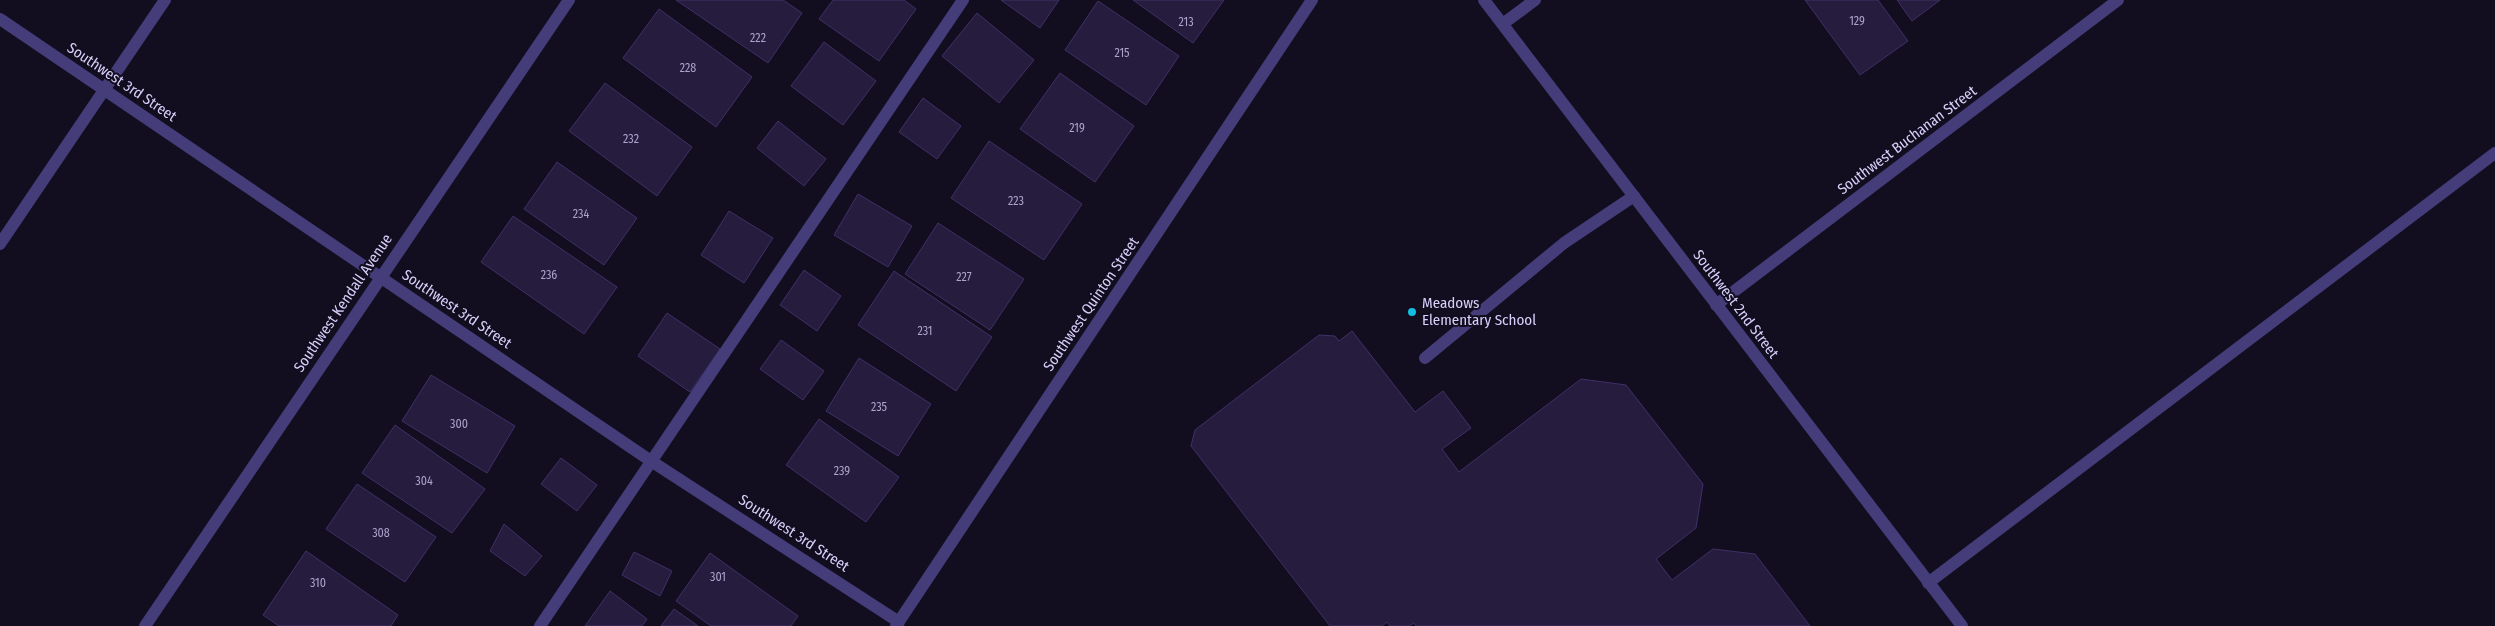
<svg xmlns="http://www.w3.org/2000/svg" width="2495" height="626" font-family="'Fira Sans Condensed',sans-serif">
  <rect width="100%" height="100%" fill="#120e1f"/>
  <path fill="#261c3e" stroke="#403068" d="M 676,0 L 783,0 L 802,13 L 768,63 Z
    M 833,0 L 904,0 L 916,9 L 879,61 L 819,19 Z
    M 1001,0 L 1059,0 L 1040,28 Z
    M 1133,0 L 1224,0 L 1193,43 Z
    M 1805,0 L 1878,0 L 1908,41 L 1860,75 Z
    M 1897,0 L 1940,0 L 1912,21 Z
    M 1098,1 L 1179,56 L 1146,105 L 1065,50 Z
    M 659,9 L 752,77 L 716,127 L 623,58 Z
    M 977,13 L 1034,60 L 999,103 L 942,56 Z
    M 824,42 L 876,81 L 843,125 L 791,86 Z
    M 1060,73 L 1134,126 L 1095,182 L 1020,129 Z
    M 605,83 L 692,147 L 657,196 L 569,131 Z
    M 923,98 L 961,126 L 937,159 L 899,132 Z
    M 778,121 L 826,159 L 804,186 L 757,148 Z
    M 989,141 L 1082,204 L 1044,260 L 951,198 Z
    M 557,162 L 637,218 L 604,265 L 524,209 Z
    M 858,194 L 912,226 L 888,267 L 834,235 Z
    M 729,211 L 773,238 L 744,283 L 701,255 Z
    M 513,216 L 617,287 L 584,334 L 481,262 Z
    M 938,223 L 1024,279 L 990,330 L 905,274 Z
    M 804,270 L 841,296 L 817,331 L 780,305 Z
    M 894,271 L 992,337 L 956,391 L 858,325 Z
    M 667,313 L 720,349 L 690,392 L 638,356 Z
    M 1352,331 L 1415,412 L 1443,391 L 1471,428 L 1442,449 L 1459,472 L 1581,379 L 1626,385 L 1703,484 L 1696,528 L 1656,559 L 1672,580 L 1713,549 L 1755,554 L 1810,626 L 1416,626 L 1414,623 L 1409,626 L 1390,626 L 1387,622 L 1382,626 L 1330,626 L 1191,446 L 1195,430 L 1319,335 L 1335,336 L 1339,341 Z
    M 781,340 L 824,371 L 803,400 L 760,369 Z
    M 859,358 L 931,404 L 898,456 L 826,411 Z
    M 431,375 L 515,426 L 487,473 L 402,421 Z
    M 819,419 L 899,477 L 866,522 L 786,465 Z
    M 395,425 L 485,489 L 452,533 L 362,473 Z
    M 561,458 L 597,485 L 577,511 L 541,484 Z
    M 357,484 L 436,537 L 405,582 L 326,529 Z
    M 504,524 L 542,556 L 525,576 L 490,551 Z
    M 306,551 L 398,615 L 391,626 L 279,626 L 263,615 Z
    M 634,552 L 672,571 L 660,596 L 622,575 Z
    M 710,553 L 798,616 L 791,626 L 711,626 L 676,601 Z
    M 610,591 L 647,619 L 642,626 L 585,626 Z
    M 674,609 L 698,626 L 661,626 Z"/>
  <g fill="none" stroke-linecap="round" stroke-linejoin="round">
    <path stroke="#443d7a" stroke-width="12" d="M 1504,23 L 1535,0
      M 0,244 L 165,0
      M 1425,358 L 1564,243 L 1634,196
      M 1928,583 L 2495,153
      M 540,626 L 963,0"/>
    <path stroke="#443d7a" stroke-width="12" d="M 1484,0 L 1962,626
      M 0,19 L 651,461 L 899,622
      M 1716,305 L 2118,0
      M 145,626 L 569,0
      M 896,626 L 1312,0"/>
  </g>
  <circle fill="#14bee3" stroke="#120e1f" stroke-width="2" cx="1412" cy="312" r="5"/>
  <g text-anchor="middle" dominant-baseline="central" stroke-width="4" stroke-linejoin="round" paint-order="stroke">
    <g font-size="12" fill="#aca3cc">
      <text x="1857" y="21">129</text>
      <text x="1186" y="22">213</text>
      <text x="758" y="38">222</text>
      <text x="1122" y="53">215</text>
      <text x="688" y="68">228</text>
      <text x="1077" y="128">219</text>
      <text x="631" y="139">232</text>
      <text x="1016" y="201">223</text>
      <text x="581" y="214">234</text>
      <text x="549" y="275">236</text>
      <text x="964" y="277">227</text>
      <text x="925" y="331">231</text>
      <text x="879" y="407">235</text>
      <text x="459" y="424">300</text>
      <text x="842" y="471">239</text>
      <text x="424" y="481">304</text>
      <text x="381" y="533">308</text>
      <text x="718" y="577">301</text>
      <text x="318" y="583">310</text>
    </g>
    <g font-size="15" fill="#d8d0fb" stroke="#120e1f">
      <text transform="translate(122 82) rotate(34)">Southwest 3rd Street</text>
      <text transform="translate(1907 140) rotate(-37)">Southwest Buchanan Street</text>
      <text transform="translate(343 303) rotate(-56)">Southwest Kendall Avenue</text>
      <text transform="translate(1091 304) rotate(-56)">Southwest Quinton Street</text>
      <text transform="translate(1736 304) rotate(53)">Southwest 2nd Street</text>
      <text transform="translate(457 309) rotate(34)">Southwest 3rd Street</text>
      <text transform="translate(794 533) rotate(33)">Southwest 3rd Street</text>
    </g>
    <g font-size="15" fill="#d8d0fb" stroke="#120e1f" text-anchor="start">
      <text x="1422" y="303">Meadows<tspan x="1422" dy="17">Elementary School</tspan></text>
    </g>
  </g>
</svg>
